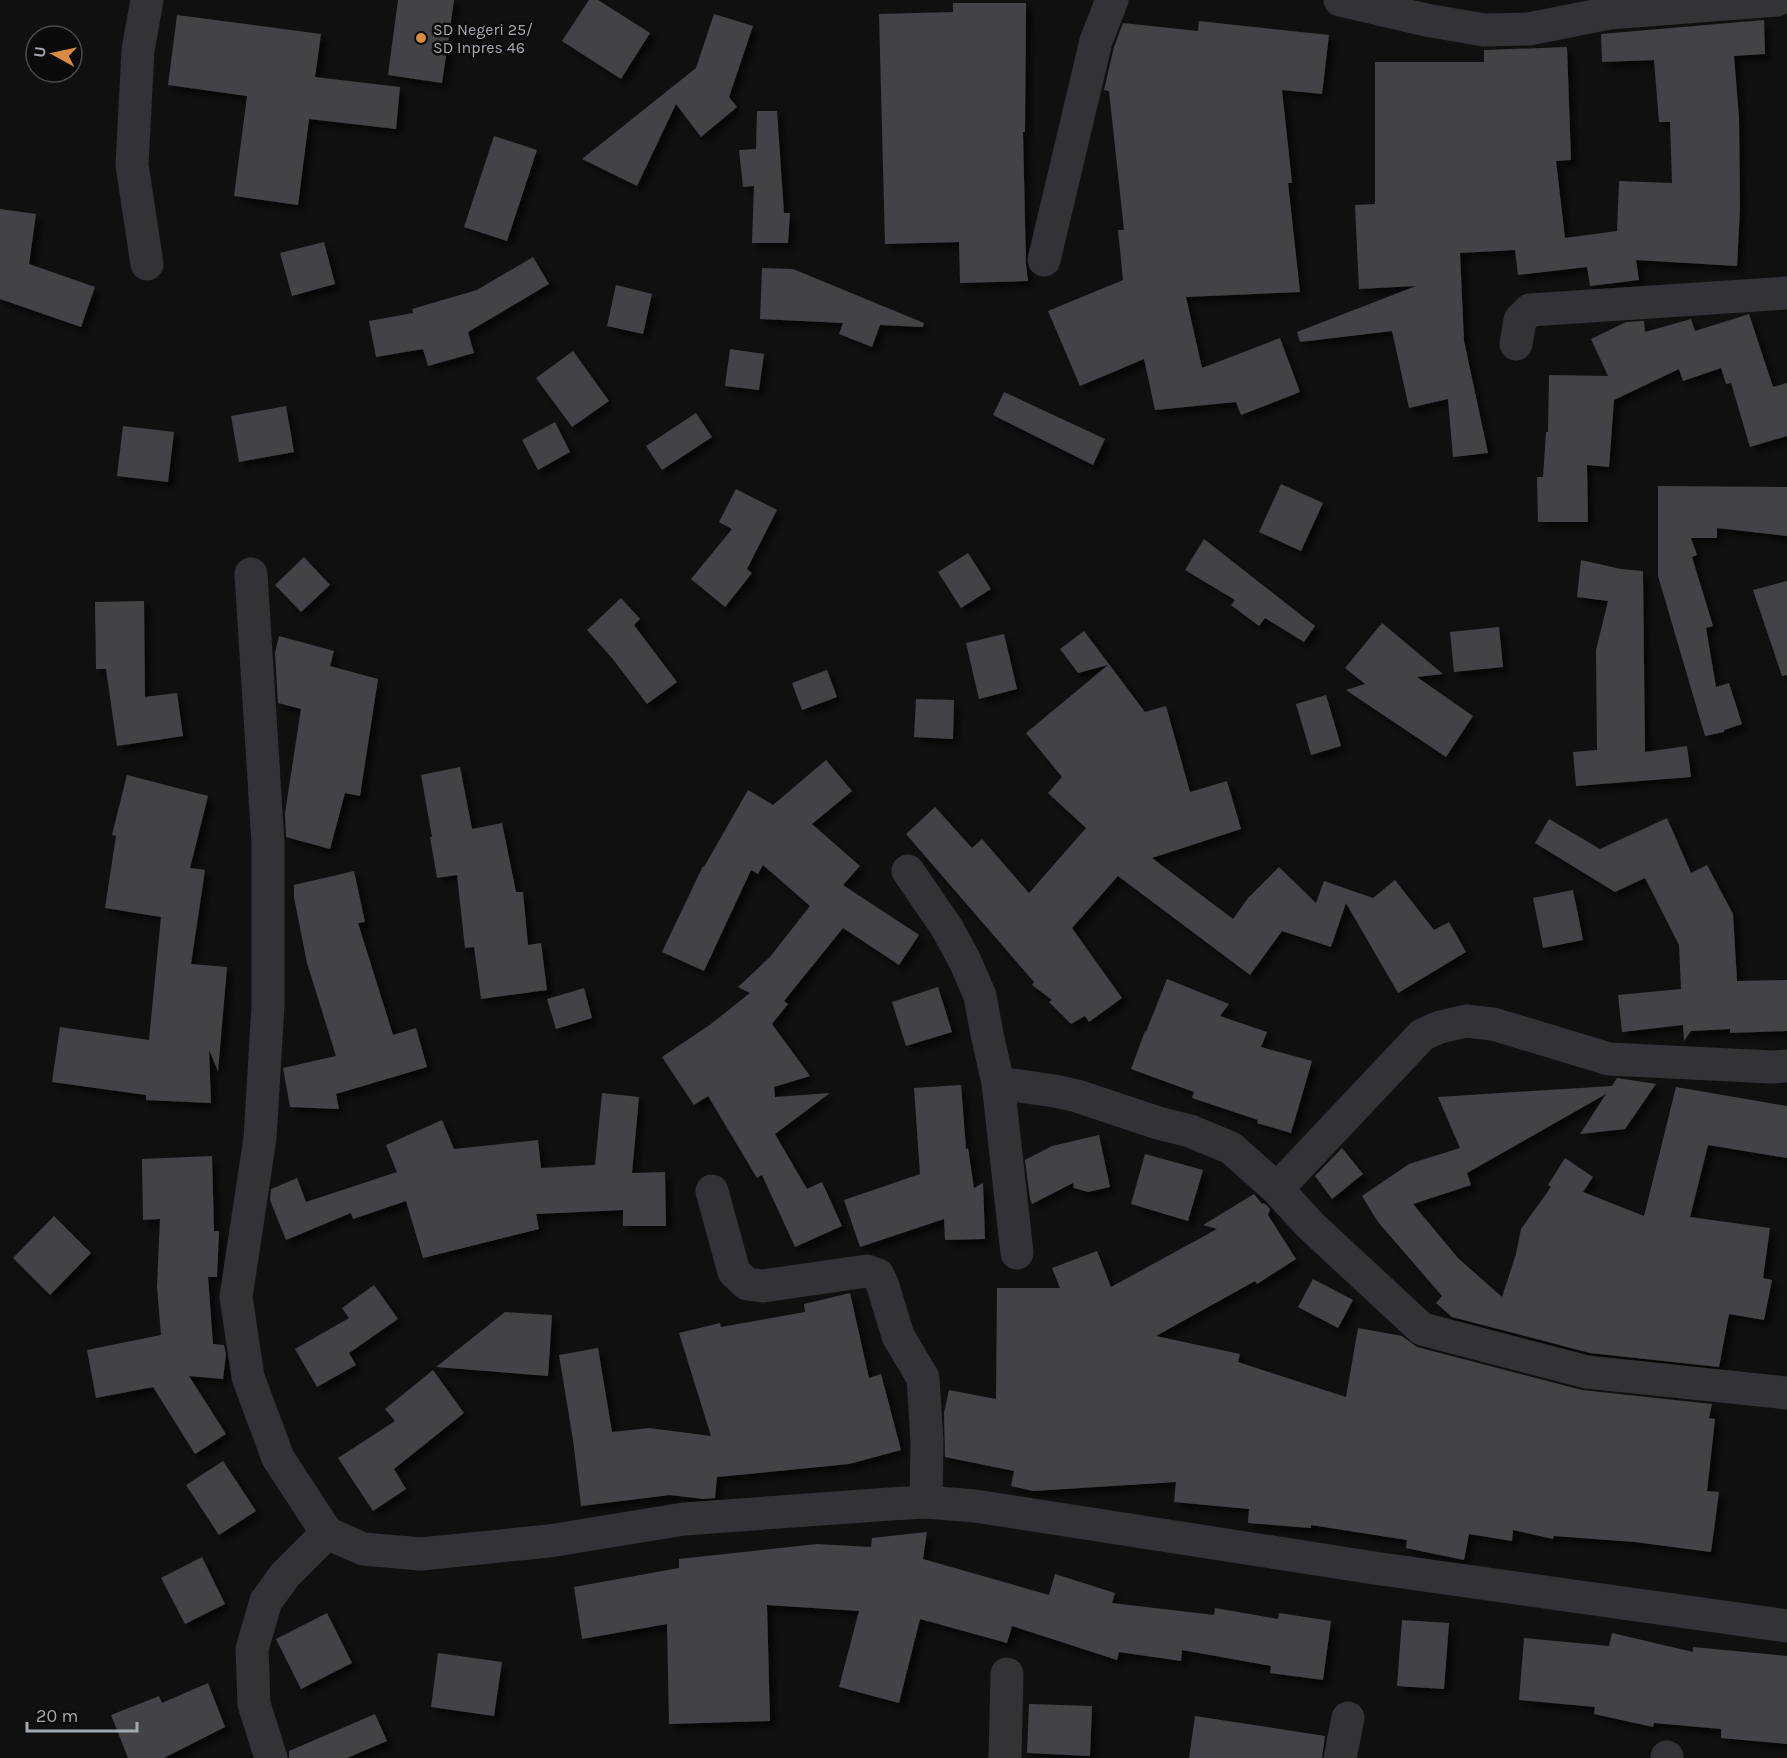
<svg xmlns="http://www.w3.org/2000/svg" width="1787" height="1758" font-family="Karla,sans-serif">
  <defs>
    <filter id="shadow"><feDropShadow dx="5.5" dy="5.5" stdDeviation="3" flood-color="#0009"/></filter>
  </defs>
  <rect width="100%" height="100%" fill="#101011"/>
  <path fill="#424346" filter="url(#shadow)" d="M 398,0 L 454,0 L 442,83 L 388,75 Z
    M 589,0 L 598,0 L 650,33 L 621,79 L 562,41 Z
    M 953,3 L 1026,3 L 1025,132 L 1023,132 L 1026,265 L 1028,281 L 960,283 L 959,242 L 885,244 L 879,14 L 953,12 Z
    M 714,14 L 753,26 L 729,97 L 737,107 L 701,137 L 676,104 L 637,186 L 582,159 L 696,68 Z
    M 177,15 L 321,34 L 315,77 L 400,87 L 396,129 L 309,119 L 298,205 L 234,196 L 247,96 L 168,85 Z
    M 1764,20 L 1765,54 L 1734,56 L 1739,118 L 1740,208 L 1737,266 L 1636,260 L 1639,280 L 1590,286 L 1587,267 L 1518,275 L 1515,250 L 1460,253 L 1464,341 L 1488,453 L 1453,457 L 1448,399 L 1409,408 L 1392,331 L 1300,342 L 1297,332 L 1416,286 L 1359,289 L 1355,205 L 1375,204 L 1375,62 L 1484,62 L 1484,50 L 1567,47 L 1571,160 L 1556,161 L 1565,238 L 1617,231 L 1619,181 L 1672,183 L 1670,122 L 1659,122 L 1654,60 L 1602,62 L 1601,34 Z
    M 1199,21 L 1329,35 L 1322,94 L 1282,90 L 1292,183 L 1288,183 L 1300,292 L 1186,297 L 1202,368 L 1280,338 L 1300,392 L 1241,415 L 1236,402 L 1155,410 L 1144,359 L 1080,386 L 1048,311 L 1123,280 L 1118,230 L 1124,230 L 1109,91 L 1104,90 L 1114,47 L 1123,23 L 1198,31 Z
    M 757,111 L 777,111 L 784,213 L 790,213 L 788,243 L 752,243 L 754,186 L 743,187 L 739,150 L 756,149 Z
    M 494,136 L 537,150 L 507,241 L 464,227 Z
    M 0,209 L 36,214 L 29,264 L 95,287 L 81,327 L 0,299 Z
    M 324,242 L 335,284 L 292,296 L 280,253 Z
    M 533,257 L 549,284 L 468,332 L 474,353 L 428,366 L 423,349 L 376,357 L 369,321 L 413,313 L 412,309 L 477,290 Z
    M 762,268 L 793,269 L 924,323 L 923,327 L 880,325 L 872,347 L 839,334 L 843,323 L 760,319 Z
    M 616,285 L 652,294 L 643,334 L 607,326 Z
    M 1749,314 L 1773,387 L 1787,383 L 1787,436 L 1750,447 L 1731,383 L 1726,384 L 1721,368 L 1683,381 L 1679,369 L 1614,400 L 1609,467 L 1587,465 L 1588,522 L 1538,522 L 1537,477 L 1543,477 L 1546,432 L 1548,432 L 1549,375 L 1608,376 L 1591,339 L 1626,322 L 1644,321 L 1645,332 L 1691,319 L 1695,331 Z
    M 730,349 L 764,354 L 759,390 L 725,386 Z
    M 573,351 L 609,401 L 572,427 L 536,378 Z
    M 1004,392 L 1105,439 L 1093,465 L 993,415 Z
    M 286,406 L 294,452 L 239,462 L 231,416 Z
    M 696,413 L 712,437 L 662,470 L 646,446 Z
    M 555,422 L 570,452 L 538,470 L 522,440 Z
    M 123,426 L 174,432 L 168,482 L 117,476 Z
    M 1281,484 L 1323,503 L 1301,551 L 1259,532 Z
    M 1658,486 L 1787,487 L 1787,536 L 1717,528 L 1717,538 L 1691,538 L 1697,555 L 1692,557 L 1713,626 L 1706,628 L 1716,687 L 1729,683 L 1742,724 L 1724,730 L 1724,732 L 1705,736 L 1658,576 Z
    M 736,489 L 777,510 L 747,569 L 752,573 L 725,607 L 691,579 L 732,529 L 719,522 Z
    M 1204,539 L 1315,626 L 1304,642 L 1265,618 L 1259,626 L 1231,605 L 1235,600 L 1185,570 Z
    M 968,553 L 991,589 L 961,608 L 938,572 Z
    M 304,557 L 330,585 L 301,612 L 275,585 Z
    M 1581,560 L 1621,569 L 1643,571 L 1645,752 L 1687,746 L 1691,777 L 1576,786 L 1573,752 L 1597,750 L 1596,650 L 1608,601 L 1577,597 Z
    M 1787,581 L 1787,675 L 1782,676 L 1753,590 Z
    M 621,598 L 640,619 L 634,625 L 677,682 L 647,704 L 612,658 L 587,630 Z
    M 144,601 L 145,697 L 177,693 L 183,736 L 117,746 L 106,669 L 96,669 L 95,602 Z
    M 1382,623 L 1443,674 L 1417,677 L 1473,716 L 1446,757 L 1346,690 L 1365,684 L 1345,668 Z
    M 1499,627 L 1503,667 L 1454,672 L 1450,632 Z
    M 1084,631 L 1145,712 L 1166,706 L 1190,792 L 1227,781 L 1241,829 L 1152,858 L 1233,919 L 1248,898 L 1279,867 L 1316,903 L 1324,881 L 1373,898 L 1395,880 L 1434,930 L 1449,922 L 1466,952 L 1398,993 L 1346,903 L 1331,947 L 1282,931 L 1250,975 L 1118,876 L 1072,928 L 1122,998 L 1089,1022 L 1085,1016 L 1071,1024 L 1049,1002 L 1052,1000 L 1032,985 L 1034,982 L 906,834 L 935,807 L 972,848 L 982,839 L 1029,893 L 1086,828 L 1048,793 L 1062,777 L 1026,733 L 1108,665 L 1078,673 L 1060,649 Z
    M 1004,634 L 1017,689 L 979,699 L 966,643 Z
    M 279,636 L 334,651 L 330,666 L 378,679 L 360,796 L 345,793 L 330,849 L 286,837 L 285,813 L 301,709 L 278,703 L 275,653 Z
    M 827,670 L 837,697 L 802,710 L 792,683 Z
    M 1326,695 L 1341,746 L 1311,755 L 1296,704 Z
    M 916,699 L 954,700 L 953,739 L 914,737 Z
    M 826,760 L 852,791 L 812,824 L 860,866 L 843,885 L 919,935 L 899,965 L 843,928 L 784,1001 L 788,1004 L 772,1024 L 810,1076 L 774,1087 L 775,1097 L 830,1093 L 775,1134 L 807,1189 L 822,1182 L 842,1226 L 795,1247 L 762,1175 L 757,1178 L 708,1096 L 694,1105 L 662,1057 L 711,1024 L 750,993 L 738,987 L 770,957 L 810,906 L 763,865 L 758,874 L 751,870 L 704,971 L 662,952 L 703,866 L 704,867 L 748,790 L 773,805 Z
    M 460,767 L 472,829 L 502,823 L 516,892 L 523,892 L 528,945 L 541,943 L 547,990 L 481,999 L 474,947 L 465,948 L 457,875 L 437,878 L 430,837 L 432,837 L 421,775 Z
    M 127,775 L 208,796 L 190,868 L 205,870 L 191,964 L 227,967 L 218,1071 L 209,1050 L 211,1103 L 146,1100 L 146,1095 L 52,1082 L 60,1027 L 149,1040 L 161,917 L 105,908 L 116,836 L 112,835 Z
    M 1667,818 L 1691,873 L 1707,865 L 1733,914 L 1737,981 L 1787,980 L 1787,1031 L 1730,1033 L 1730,1029 L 1691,1031 L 1684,1041 L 1683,1025 L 1622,1032 L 1618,995 L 1681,989 L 1679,945 L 1645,878 L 1615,892 L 1535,843 L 1549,819 L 1600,849 Z
    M 354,871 L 365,922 L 358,923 L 393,1035 L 416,1028 L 427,1067 L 336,1094 L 339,1109 L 290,1107 L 283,1068 L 336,1056 L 307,963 L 294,897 L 294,885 Z
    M 1573,890 L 1583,940 L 1543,948 L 1533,898 Z
    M 1167,979 L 1229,1004 L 1220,1016 L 1267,1032 L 1261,1047 L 1312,1061 L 1291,1133 L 1257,1123 L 1258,1120 L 1192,1098 L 1194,1092 L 1131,1069 L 1145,1031 L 1146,1032 Z
    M 938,987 L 952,1032 L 906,1046 L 892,1002 Z
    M 584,988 L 592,1018 L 556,1029 L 547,999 Z
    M 1617,1078 L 1656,1084 L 1625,1129 L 1580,1134 L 1606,1094 L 1467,1173 L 1471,1185 L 1413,1204 L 1458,1258 L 1502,1297 L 1516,1254 L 1521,1229 L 1551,1187 L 1548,1185 L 1565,1158 L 1593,1177 L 1583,1192 L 1644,1216 L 1676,1087 L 1787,1106 L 1787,1158 L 1708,1145 L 1690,1217 L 1770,1228 L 1763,1278 L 1772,1280 L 1764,1320 L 1729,1314 L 1719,1367 L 1590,1353 L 1452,1317 L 1436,1303 L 1442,1296 L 1378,1222 L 1362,1196 L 1409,1164 L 1460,1148 L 1438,1097 L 1612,1086 Z
    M 961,1085 L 966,1149 L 968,1148 L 974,1188 L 983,1183 L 985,1239 L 945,1240 L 944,1219 L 860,1247 L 844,1200 L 920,1174 L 914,1088 Z
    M 602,1093 L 639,1097 L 632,1173 L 665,1172 L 666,1226 L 623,1226 L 623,1210 L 536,1214 L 539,1229 L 423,1258 L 406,1201 L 353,1219 L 351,1213 L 286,1240 L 270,1200 L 271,1189 L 297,1178 L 306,1202 L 397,1172 L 386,1145 L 442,1120 L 454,1149 L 538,1140 L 541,1168 L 595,1165 Z
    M 1099,1135 L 1110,1187 L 1088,1192 L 1074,1188 L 1073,1183 L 1032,1204 L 1030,1199 L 1025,1160 L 1052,1146 Z
    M 1342,1148 L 1363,1174 L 1332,1199 L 1315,1176 Z
    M 1145,1154 L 1203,1170 L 1188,1221 L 1131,1204 Z
    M 212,1156 L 214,1231 L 219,1231 L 217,1277 L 208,1277 L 213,1344 L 224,1345 L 226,1354 L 223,1379 L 189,1376 L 226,1434 L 195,1454 L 153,1387 L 96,1398 L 87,1350 L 161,1335 L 157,1287 L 160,1219 L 143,1220 L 142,1159 Z
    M 1254,1194 L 1262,1204 L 1264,1203 L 1270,1209 L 1268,1215 L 1296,1259 L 1257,1284 L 1255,1281 L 1156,1336 L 1240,1354 L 1238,1362 L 1346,1397 L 1358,1328 L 1402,1336 L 1417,1347 L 1582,1390 L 1712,1404 L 1709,1418 L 1715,1419 L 1707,1491 L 1719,1492 L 1711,1552 L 1635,1542 L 1554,1536 L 1553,1539 L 1513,1530 L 1512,1541 L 1469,1534 L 1464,1560 L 1406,1548 L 1407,1540 L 1311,1525 L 1311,1528 L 1248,1523 L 1249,1509 L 1174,1502 L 1176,1482 L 1033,1491 L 1011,1486 L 1014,1471 L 945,1457 L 944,1413 L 949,1390 L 996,1399 L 997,1288 L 1060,1288 L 1052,1268 L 1097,1251 L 1111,1287 L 1217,1229 L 1203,1225 Z
    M 54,1216 L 91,1253 L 50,1295 L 13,1258 Z
    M 1313,1279 L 1353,1300 L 1338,1328 L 1298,1307 Z
    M 374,1285 L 398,1319 L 349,1353 L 356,1365 L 317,1387 L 295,1349 L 349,1318 L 342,1308 Z
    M 850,1293 L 869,1378 L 881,1374 L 901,1450 L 849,1464 L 717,1477 L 715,1498 L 703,1499 L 670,1495 L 581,1506 L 573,1440 L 559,1355 L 598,1348 L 612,1432 L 649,1428 L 711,1436 L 679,1333 L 720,1323 L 721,1327 L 805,1312 L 804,1304 Z
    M 505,1312 L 552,1315 L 548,1376 L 436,1367 Z
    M 433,1370 L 464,1413 L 394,1469 L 406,1489 L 373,1511 L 338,1458 L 395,1421 L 385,1409 Z
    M 223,1461 L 256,1511 L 219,1535 L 186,1485 Z
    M 927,1532 L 923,1559 L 1049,1595 L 1055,1574 L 1115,1593 L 1112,1603 L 1214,1615 L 1215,1608 L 1278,1619 L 1279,1613 L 1331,1621 L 1323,1680 L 1270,1673 L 1271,1666 L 1182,1650 L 1181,1661 L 1119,1652 L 1117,1660 L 1012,1626 L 1007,1643 L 920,1619 L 899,1703 L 839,1687 L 859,1611 L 767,1605 L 770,1721 L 669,1724 L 667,1624 L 582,1639 L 574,1587 L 679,1568 L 679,1559 L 817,1544 L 871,1547 L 872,1538 Z
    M 202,1557 L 225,1604 L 185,1624 L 161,1578 Z
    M 327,1613 L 352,1663 L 301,1689 L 276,1639 Z
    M 1402,1620 L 1449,1623 L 1444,1689 L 1397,1686 Z
    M 1612,1633 L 1693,1652 L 1693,1647 L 1787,1656 L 1787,1744 L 1721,1738 L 1721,1729 L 1654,1723 L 1653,1727 L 1594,1714 L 1595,1707 L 1519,1700 L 1524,1638 L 1609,1646 Z
    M 438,1653 L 502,1662 L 494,1716 L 431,1707 Z
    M 208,1683 L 225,1727 L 164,1758 L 128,1758 L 111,1715 L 159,1696 L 162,1703 Z
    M 1029,1704 L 1092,1706 L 1090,1756 L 1027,1753 Z
    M 375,1714 L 387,1741 L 347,1758 L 289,1758 L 289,1751 Z
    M 1195,1716 L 1325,1736 L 1322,1758 L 1189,1758 Z"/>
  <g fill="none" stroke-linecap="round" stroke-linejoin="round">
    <path stroke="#323336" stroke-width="33" d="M 147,0 L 138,50 L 132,165 L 147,264
      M 1340,0 L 1426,20 L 1484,30 L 1529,29 L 1609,13 L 1777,0
      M 1044,260 L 1096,41 L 1112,0
      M 1516,344 L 1520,320 L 1530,310 L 1787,293
      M 251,574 L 268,843 L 268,1006 L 260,1138 L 236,1297 L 248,1377 L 278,1458 L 327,1533 L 363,1549 L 421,1554 L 549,1541 L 684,1519 L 890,1504 L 926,1502 L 975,1506 L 1381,1569 L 1787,1626
      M 908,871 L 947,928 L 965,961 L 980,996 L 987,1034 L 998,1083 L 1055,1091 L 1077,1096 L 1158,1123 L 1190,1131 L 1231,1148 L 1277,1189 L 1310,1225 L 1422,1329 L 1587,1372 L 1787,1393
      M 998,1083 L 1017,1253
      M 1277,1189 L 1422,1035 L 1440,1027 L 1466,1021 L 1493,1024 L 1609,1059 L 1772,1067 L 1787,1066
      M 712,1191 L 734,1272 L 747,1284 L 763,1286 L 867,1271 L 878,1275 L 883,1286 L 898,1336 L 923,1378 L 927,1441 L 926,1502
      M 271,1758 L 254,1704 L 252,1649 L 266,1601 L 285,1575 L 327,1533
      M 1005,1758 L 1007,1674
      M 1340,1758 L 1348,1718
      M 1667,1758 L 1667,1757"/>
  </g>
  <circle fill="#d98b41" stroke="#0b0b0c" stroke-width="2" cx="421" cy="38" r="6"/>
  <g text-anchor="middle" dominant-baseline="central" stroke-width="5" stroke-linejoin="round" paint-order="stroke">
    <g font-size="16" fill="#a3a9b0" stroke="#0b0b0c" text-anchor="start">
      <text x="433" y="29">SD Negeri 25/<tspan x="433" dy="18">SD Inpres 46</tspan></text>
    </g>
  </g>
  <g transform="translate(54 54) rotate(278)"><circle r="28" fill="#0b0b0c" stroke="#484a4e" stroke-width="1.5"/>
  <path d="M0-4.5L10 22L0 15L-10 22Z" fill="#d98b41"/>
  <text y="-9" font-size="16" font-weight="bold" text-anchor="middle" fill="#a3a9b0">U</text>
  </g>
  <path d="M27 1722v9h110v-9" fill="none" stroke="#a3a9b0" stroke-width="3"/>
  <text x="36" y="1722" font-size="18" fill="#a3a9b0" stroke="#0b0b0c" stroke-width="4.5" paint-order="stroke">20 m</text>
</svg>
